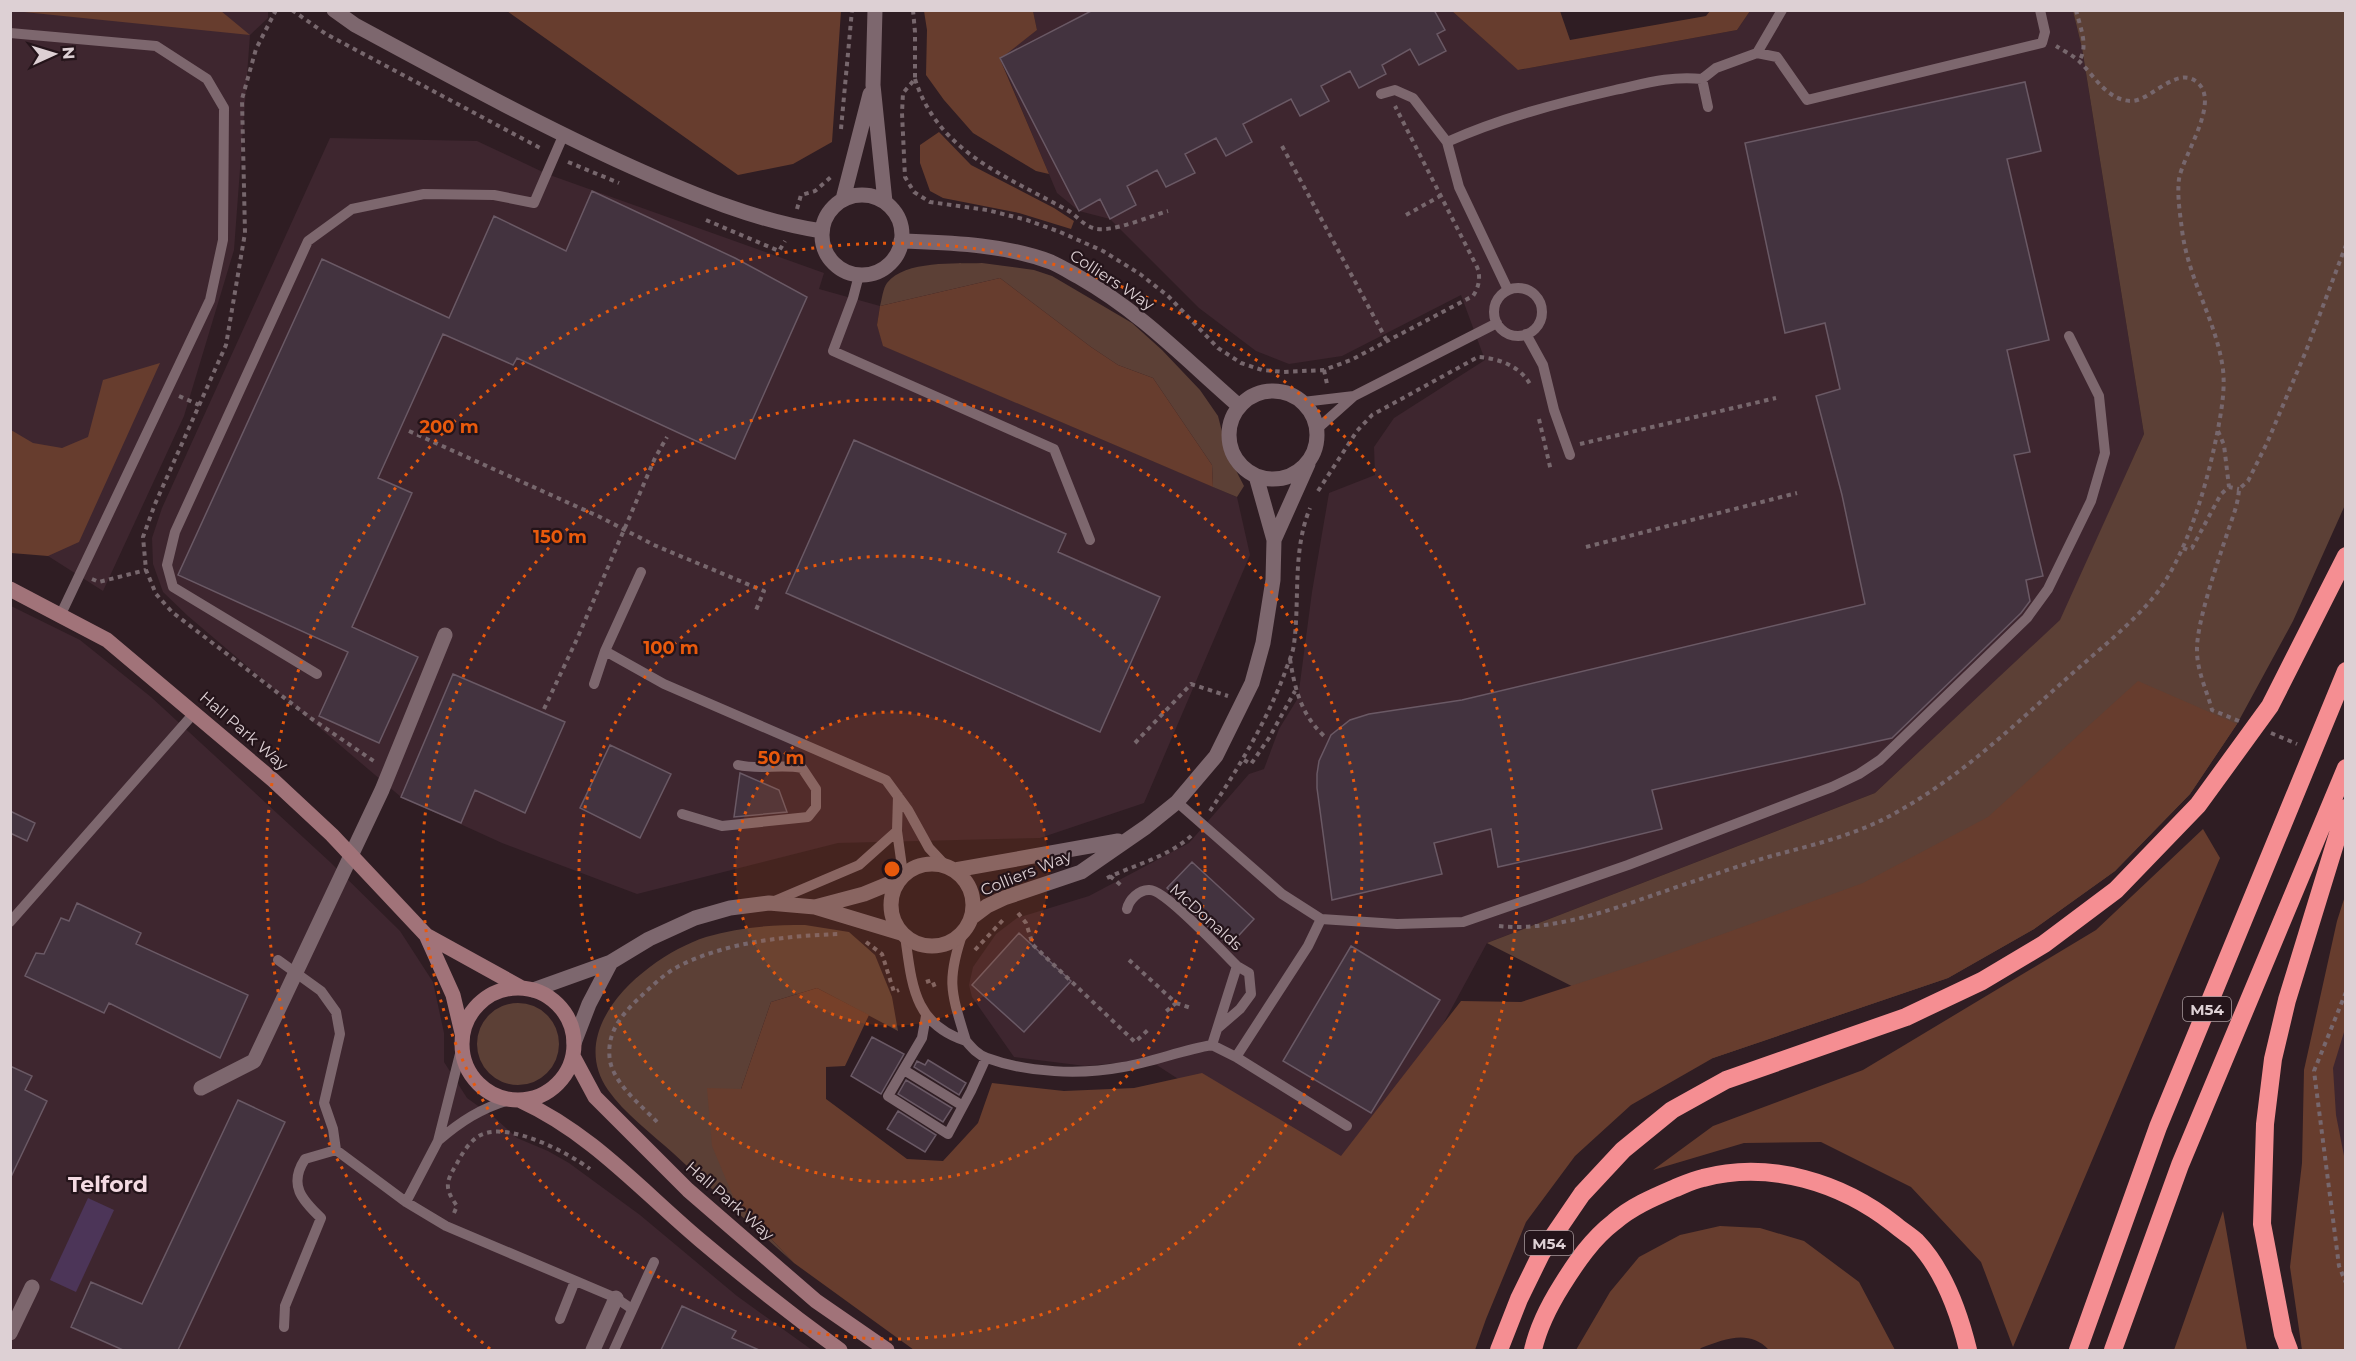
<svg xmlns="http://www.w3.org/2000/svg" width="2356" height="1361" font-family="Montserrat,sans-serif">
  <rect width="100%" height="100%" fill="#2f1d23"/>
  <path fill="#3e262f" d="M 11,11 L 268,11 L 268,18 L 250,35 L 234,250 L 184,416 L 103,591 L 48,556 L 11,544 Z
    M 1033,11 L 1452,11 L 1519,70 L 1737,30 L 1750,11 L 2073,11 L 2082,48 L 2144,434 L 2061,620 L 1875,793 L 1487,943 L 1352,1192 L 1149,1060 L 1085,1066 L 1014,1057 L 972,997 L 969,985 L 973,967 L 996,934 L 1017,918 L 1089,896 L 1189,843 L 1249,774 L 1264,769 L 1279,729 L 1298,698 L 1312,592 L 1329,493 L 1375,475 L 1374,447 L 1394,418 L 1485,360 L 1461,295 L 1342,356 L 1289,364 L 1256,351 L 1199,308 L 1110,219 L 1079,211 L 1057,193 L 1000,58 L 1037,30 Z
    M 330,138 L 477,141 L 547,174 L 824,273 L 819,289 L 880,306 L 877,325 L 884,346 L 1237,497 L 1250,555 L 1144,803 L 1040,838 L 838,843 L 637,894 L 502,843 L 401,797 L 188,616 L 163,592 L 153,564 L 152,538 L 162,508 Z
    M 11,606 L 80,640 L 151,697 L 330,862 L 400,931 L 433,982 L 444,1033 L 444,1062 L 467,1098 L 495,1118 L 517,1138 L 548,1151 L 569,1163 L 640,1215 L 737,1296 L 812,1350 L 11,1350 Z
    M 2345,992 L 2345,1283 L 2314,1071 Z"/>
  <path fill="#5c4036" d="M 2073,11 L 2345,11 L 2345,505 L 2293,621 L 2237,724 L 2190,794 L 2115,871 L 2034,929 L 1948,978 L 1713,1058 L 1487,943 L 1875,793 L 2060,620 L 2144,434 L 2082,48 Z
    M 982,263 L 1034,270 L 1052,276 L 1132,323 L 1162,350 L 1200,390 L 1218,416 L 1228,455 L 1244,486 L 1237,497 L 1213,487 L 1212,465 L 1153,378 L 1118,365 L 1091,347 L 1000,278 L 880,306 C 882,299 883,288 887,283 C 905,260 956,264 982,263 Z
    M 805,925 L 849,932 L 875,955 L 892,997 L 898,1031 L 817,988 L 771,1002 L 741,1089 L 735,1201 L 794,1263 C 753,1227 713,1190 673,1153 C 652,1134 624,1113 608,1090 C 563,1025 650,955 706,937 C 739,927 771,925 805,925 Z
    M477 1044a41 41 0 1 1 82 0a41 41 0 1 1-82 0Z"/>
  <path fill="#673d2e" d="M 14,11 L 221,11 L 250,35 Z
    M 507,11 L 841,11 L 832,142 L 793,164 L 738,175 Z
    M 924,11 L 1033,11 L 1037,30 L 1000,59 L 1049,174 L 1036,171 L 973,133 L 944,100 L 926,75 L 927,30 Z
    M 1452,11 L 1560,11 L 1570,40 L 1706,16 L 1710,11 L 1750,11 L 1737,30 L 1518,70 Z
    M 939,132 L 971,165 L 1054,208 L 1074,221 L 1071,229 L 1019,213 L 943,198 L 930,191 L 920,163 L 920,145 Z
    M 1000,278 L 1091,347 L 1118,365 L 1153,378 L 1212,465 L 1213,487 L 883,346 L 877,325 L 880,306 Z
    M 160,363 L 79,542 L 48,556 L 11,553 L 11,430 L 33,443 L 62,448 L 88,437 L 103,380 Z
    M 2138,681 L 2237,724 L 2190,794 L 2115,871 L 2034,929 L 1948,978 L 1713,1058 L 1631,1105 L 1575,1156 L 1526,1222 L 1486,1319 L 1475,1350 L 914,1350 L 794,1263 L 735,1201 L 712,1146 L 707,1088 L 741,1089 L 771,1002 L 817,988 L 869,1015 L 845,1066 L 826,1067 L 826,1099 L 907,1159 L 943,1161 L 978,1123 L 992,1083 L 1064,1091 L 1134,1088 L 1202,1073 L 1341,1156 L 1461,1001 L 1521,1002 L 1657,958 L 1863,883 L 1988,817 Z
    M 2203,829 L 2220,858 L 2013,1347 L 1981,1262 L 1911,1187 L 1821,1142 L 1744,1143 L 1653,1170 L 1713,1126 L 1863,1070 L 2096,930 Z
    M 2345,896 L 2345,1029 L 2333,1068 L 2336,1115 L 2346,1166 L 2345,1350 L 2302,1350 L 2290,1267 L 2302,1163 L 2304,1070 L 2337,921 Z
    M 2223,1211 L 2247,1350 L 2174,1350 Z
    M 1720,1226 L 1760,1228 L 1804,1241 L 1859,1282 L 1895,1350 L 1769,1350 C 1749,1329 1725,1339 1701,1348 L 1699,1350 L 1576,1350 L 1610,1292 L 1639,1257 L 1680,1235 Z"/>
  <path fill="#4c3558" d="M 88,1198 L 114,1210 L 76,1292 L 50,1280 Z"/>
  <path fill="#43333f" stroke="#6a5965" stroke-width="1.5" d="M 1093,10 L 1434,10 L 1445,30 L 1437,34 L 1446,51 L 1419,65 L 1410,49 L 1382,65 L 1386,74 L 1359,88 L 1350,71 L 1321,86 L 1329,101 L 1300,116 L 1291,99 L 1243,124 L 1252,142 L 1226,156 L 1216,138 L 1185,154 L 1195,173 L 1166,187 L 1157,170 L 1127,186 L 1136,205 L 1110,219 L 1100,199 L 1079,211 L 1000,58 Z
    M 2025,82 L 2041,151 L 2007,159 L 2049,340 L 2007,350 L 2030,452 L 2014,455 L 2043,576 L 2026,580 L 2030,601 L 2021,613 L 1892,738 L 1652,790 L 1662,829 L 1579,849 L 1498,867 L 1491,829 L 1434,843 L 1442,874 L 1332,900 L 1317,788 L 1317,774 L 1319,761 L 1331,735 L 1350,720 L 1369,714 L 1462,700 L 1865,604 L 1842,495 L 1816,396 L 1840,389 L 1825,323 L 1785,333 L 1745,143 Z
    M 592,191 L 735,258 L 807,297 L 735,459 L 517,358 L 513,365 L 443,334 L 378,478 L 412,493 L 352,627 L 418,657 L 379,743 L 319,716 L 348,652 L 178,575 L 322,259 L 449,318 L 494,216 L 566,251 Z
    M 854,440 L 1066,534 L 1058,552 L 1160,597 L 1100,732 L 786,593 Z
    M 453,674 L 565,722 L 525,813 L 475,790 L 461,823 L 401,797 Z
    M 610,745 L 671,774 L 640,838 L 580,808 Z
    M 740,773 L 779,790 L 787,812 L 734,817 Z
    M 10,811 L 35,823 L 27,841 L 10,833 Z
    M 1192,862 L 1254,919 L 1229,946 L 1167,888 Z
    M 77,903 L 141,933 L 136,944 L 248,995 L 220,1058 L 109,1003 L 104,1013 L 25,976 L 36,953 L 44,954 L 61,918 L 69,921 Z
    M 1019,933 L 1071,981 L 1024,1032 L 972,985 Z
    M 1351,946 L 1440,1000 L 1371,1113 L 1283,1061 Z
    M 872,1037 L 904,1054 L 881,1094 L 851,1076 Z
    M 928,1060 L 966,1083 L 959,1095 L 914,1067 L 917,1061 L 925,1065 Z
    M 10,1066 L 32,1076 L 25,1090 L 47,1101 L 10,1179 Z
    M 906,1080 L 952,1108 L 943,1122 L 898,1094 Z
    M 238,1100 L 285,1122 L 178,1350 L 123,1350 L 71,1327 L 91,1282 L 142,1304 Z
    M 898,1111 L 936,1135 L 925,1152 L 887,1129 Z
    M 682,1306 L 736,1331 L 732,1338 L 759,1350 L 661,1350 Z"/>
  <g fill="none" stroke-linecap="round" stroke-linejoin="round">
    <path stroke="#77676d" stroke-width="4" stroke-dasharray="4.5 4.5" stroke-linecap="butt" d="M 276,10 L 256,49 L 242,99 L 245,233 L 226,345 L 155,504 L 143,537 L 146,570 L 156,594 L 172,612 L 312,719 L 375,762
      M 292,10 L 326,34 L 542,149
      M 913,10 L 915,32 L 915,79 L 903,93 L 902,113 L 905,177 L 914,192 L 930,202 L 987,210 L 1027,220 L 1060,232 L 1103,251 L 1140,274 L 1168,296 L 1218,348 L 1241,363 L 1262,370 L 1284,372 L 1324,370 L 1351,360 L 1473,296 C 1479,287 1481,277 1477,267 L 1395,106
      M 2076,10 C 2080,27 2089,46 2079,61
      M 915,79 C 938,152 1006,176 1067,210 C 1075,214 1083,225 1093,228 C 1110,234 1150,216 1168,211
      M 841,129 L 852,10
      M 1282,146 L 1387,341
      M 568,162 L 619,183
      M 797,209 L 801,195 L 815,191 L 831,177
      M 1406,215 L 1442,195
      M 706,220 L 779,251 L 785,241
      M 1324,370 L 1327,384
      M 179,396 L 199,405
      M 1539,419 L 1551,471
      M 409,431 L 600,517 L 654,545 L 764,591 L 756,610
      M 2218,431 L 2224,445 L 2229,487
      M 1580,444 L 1776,398
      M 1318,491 L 1357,431 L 1372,415 L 1478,357 C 1498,358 1521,366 1531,386
      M 1586,547 L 1797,493
      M 2183,548 L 2188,550 L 2192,548 L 2221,494 L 2229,487 L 2239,489
      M 92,579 L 99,582 L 146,570
      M 1290,659 C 1295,690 1301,714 1324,736
      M 544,709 L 577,639 L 655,458 L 667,437
      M 2239,721 L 2212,710 C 2207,691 2197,671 2197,651 C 2196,624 2218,561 2227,534 C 2232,518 2238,506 2239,489 L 2248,481 L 2267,443 L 2306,351 L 2346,245
      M 2271,733 L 2297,744
      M 1135,743 L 1191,684 L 1228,696
      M 1244,760 L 1251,764 L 1269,738 L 1295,691
      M 1210,811 C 1239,767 1265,724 1284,675 C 1287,665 1293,654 1294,644 C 1300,599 1292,552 1310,508
      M 1110,876 L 1123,887
      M 1107,878 C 1134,865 1171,856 1193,834
      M 1018,913 L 1026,923 L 1033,945 L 1135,1042 L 1149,1029
      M 1499,926 C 1564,933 1637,899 1698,880 C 1721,872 1745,864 1768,857 C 1808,846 1849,837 1886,818 C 1955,782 2009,730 2066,679 C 2095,653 2127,628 2152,599 C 2187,558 2208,481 2218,429 C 2222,408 2226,384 2222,363 C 2214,317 2188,278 2182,230 C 2180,213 2177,196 2179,179 C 2183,155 2220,103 2198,83 C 2178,64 2152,100 2132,101 C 2108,101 2095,77 2080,62 C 2074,56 2064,51 2056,46
      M 866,942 L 882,954 L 894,992 L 899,990
      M 975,950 L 1003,920
      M 1129,960 L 1176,1003 L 1163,1014
      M 926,982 L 932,980 L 936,990
      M 2346,992 L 2314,1071 L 2339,1266 L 2346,1283
      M 1176,1003 L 1191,1008
      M 657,1122 C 641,1105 615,1085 610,1061 C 606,1035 619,1018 636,1001 C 649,989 662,975 679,966 C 727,942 785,936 839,934
      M 454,1213 L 457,1206 C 445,1189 445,1183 456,1165 C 462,1154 470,1139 483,1134 C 511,1123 567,1152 590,1169"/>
    <path stroke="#7d676e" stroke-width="10" d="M 10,33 L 156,46 L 207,79 L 224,108 L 223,240 L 210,300 L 61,614
      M 1757,53 L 1782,10
      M 1702,79 L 1708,107
      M 1381,94 L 1395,90 L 1413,98 L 1447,142 L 1459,187 L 1508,290
      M 1447,142 C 1501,118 1558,103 1615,90 C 1647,83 1669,76 1702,79 L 1716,68 L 1757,53 L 1777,57 L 1807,100 L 2042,43 L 2045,32 L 2040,10
      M 859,275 L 853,298 L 833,351 L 1054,449 L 1090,540
      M1494 312a24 24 0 1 1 48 0a24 24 0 1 1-48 0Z
      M 1526,334 L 1543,365 L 1554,410 L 1570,455
      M 1303,402 L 1354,396
      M 1317,429 L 1354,396 L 1497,323
      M 605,651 L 664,684 L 886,780 L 908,810 L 929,848 L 945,865
      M 317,674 L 173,587 L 167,565 L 175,532 L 308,241 L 352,209 L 424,194 L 494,195 L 534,203 L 563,136
      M 594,684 L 605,651 L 641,572
      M 898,796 L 897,831 L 903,874
      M 1177,802 L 1282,894 L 1321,919 L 1397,924 L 1463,922 L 1628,865 L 1832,787 L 1859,774 L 1880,760 L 2027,618 L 2048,589 L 2091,501 L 2105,453 L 2099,396 L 2069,336
      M 682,814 L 722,826 L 808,817 L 816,807 L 816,789 L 802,768 C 781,764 759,770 738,765
      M 772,902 L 859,865 L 897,831
      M 1127,909 C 1129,900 1139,889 1150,890 C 1165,890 1223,952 1237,966 L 1212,1045
      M 10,922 L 195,712
      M 905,936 C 912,984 913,1024 966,1041 C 951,992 946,981 963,932
      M 278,960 L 321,991 L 336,1012 L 340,1034 L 324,1103 L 333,1129 L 336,1150
      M 926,1016 L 922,1038 L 888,1096 L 948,1134 L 971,1091 L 986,1058
      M 1218,1028 L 1240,1009 L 1251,994 L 1249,973 L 1237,966
      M 966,1041 C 972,1048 978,1055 987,1058 C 1028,1073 1081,1075 1123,1067 C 1153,1062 1182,1050 1212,1045 L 1236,1057 L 1308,946 L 1321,919
      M 1236,1057 L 1347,1126
      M 904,1070 L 963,1106
      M 439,1140 C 460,1122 481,1108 509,1100
      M 406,1202 L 438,1141 L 461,1050
      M 560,1319 L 575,1281
      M 284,1327 L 285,1306 L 321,1218 C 302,1200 288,1185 305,1159 L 336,1150 L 406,1202 L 446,1226 L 616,1298 L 632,1309
      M 614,1350 L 654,1262"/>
    <path stroke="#7d676e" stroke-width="15" d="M 201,1088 L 254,1061 L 382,790 L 445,635
      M 10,1333 L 32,1287
      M 593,1350 L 616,1298"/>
    <path stroke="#7d676e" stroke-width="15" d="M 334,10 L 355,25 C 446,74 537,124 632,167 C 692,194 756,221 822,231
      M 875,10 L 873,85 L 885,202
      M822 235a40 40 0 1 1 80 0a40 40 0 1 1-80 0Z
      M 843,199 L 870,94
      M 901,241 C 951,243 1003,244 1051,262 C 1060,266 1070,272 1079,277 C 1142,313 1185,359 1239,406
      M1229 435a44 44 0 1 1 88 0a44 44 0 1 1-88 0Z
      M 1274,540 L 1308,464
      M891 905a41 41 0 1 1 82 0a41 41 0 1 1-82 0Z
      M 955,870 L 1118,841
      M 815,907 L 864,894 L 898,880
      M 971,918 L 987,906 L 1004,898 L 1081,872 L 1146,827 L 1177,802 L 1216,756 L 1252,683 L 1263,643 L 1273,580 L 1274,540 L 1256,476
      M 533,990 L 611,962 L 649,939 L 695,918 L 730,908 L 769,903 L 815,907 L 901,933
      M 574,1043 L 589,1004 L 611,962"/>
    <path stroke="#a17379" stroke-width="15" d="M 10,589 L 107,640 L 273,780 L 332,835 L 426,935 L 522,988
      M 426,935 L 453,995 L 462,1033
      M462 1044a56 56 0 1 1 112 0a56 56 0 1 1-112 0Z
      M 573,1056 L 595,1097 L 688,1190 L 816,1301 L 887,1350
      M 521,1101 C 591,1133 642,1191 700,1240 C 745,1278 792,1315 840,1350"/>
    <path stroke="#f58e92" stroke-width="18" d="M 1499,1350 L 1519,1299 L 1541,1254 L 1582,1194 L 1623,1150 L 1672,1110 L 1726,1080 L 1906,1017 L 1982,981 L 2044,944 L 2116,890 L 2198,805 L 2270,706 L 2346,556
      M 1533,1350 C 1538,1328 1550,1304 1562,1285 C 1577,1261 1592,1239 1614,1222 C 1631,1207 1652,1198 1673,1189 C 1683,1185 1693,1180 1703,1178 C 1770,1160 1842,1183 1894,1224 C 1901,1230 1909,1235 1916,1241 C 1944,1270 1959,1313 1968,1350
      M 2078,1350 L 2158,1127 L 2346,671
      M 2113,1350 L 2180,1165 L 2346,768
      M 2289,1350 L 2283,1334 L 2262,1224 L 2265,1124 L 2273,1059 L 2287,1000 L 2346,808"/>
  </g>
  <circle cx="892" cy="869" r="157" fill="#e8590c" fill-opacity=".12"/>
  <g fill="none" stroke="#e8590c" stroke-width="3" stroke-dasharray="3 6">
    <circle cx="892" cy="869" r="157"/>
    <circle cx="892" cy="869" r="313"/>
    <circle cx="892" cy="869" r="470"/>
    <path d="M490 1349A626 626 0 1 1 1294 1349"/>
  </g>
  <g text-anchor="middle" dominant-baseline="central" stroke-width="4.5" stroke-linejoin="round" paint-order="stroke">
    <g fill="#24141a" stroke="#a6989c" stroke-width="1.5">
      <rect x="2183" y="997" width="48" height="24" rx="4.5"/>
      <rect x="1525" y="1231" width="48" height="24" rx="4.5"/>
    </g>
    <g font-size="15" font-weight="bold" fill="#ddd0d4">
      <text x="2207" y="1009">M54</text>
      <text x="1549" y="1243">M54</text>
    </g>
    <g font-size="16" fill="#ddd0d4" stroke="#24141a">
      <text transform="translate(1112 280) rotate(33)">Colliers Way</text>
      <text transform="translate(244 731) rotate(41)">Hall Park Way</text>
      <text transform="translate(1026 873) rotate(-22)">Colliers Way</text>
      <text transform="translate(1206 917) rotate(42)">McDonalds</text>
      <text transform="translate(730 1201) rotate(41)">Hall Park Way</text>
    </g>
    <g font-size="22" font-weight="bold" fill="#f3dae2" stroke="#24141a">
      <text x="108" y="1184">Telford</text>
    </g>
  </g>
  <circle cx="892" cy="869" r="9" fill="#e8590c" stroke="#24141a" stroke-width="3"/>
  <g font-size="18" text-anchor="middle" font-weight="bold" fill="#e8590c" stroke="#24141a" stroke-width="4.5" stroke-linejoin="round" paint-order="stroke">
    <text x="449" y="433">200 m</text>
    <text x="560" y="543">150 m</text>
    <text x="671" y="654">100 m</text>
    <text x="781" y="764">50 m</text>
  </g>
  <rect width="2356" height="1361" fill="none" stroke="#ddd0d4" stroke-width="24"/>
  <g transform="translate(54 54) rotate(86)" stroke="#24141a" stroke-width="4.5" paint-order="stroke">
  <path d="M0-4.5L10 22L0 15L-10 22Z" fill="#ddd0d4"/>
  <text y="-9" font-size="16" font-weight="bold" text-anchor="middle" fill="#ddd0d4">N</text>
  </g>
</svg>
